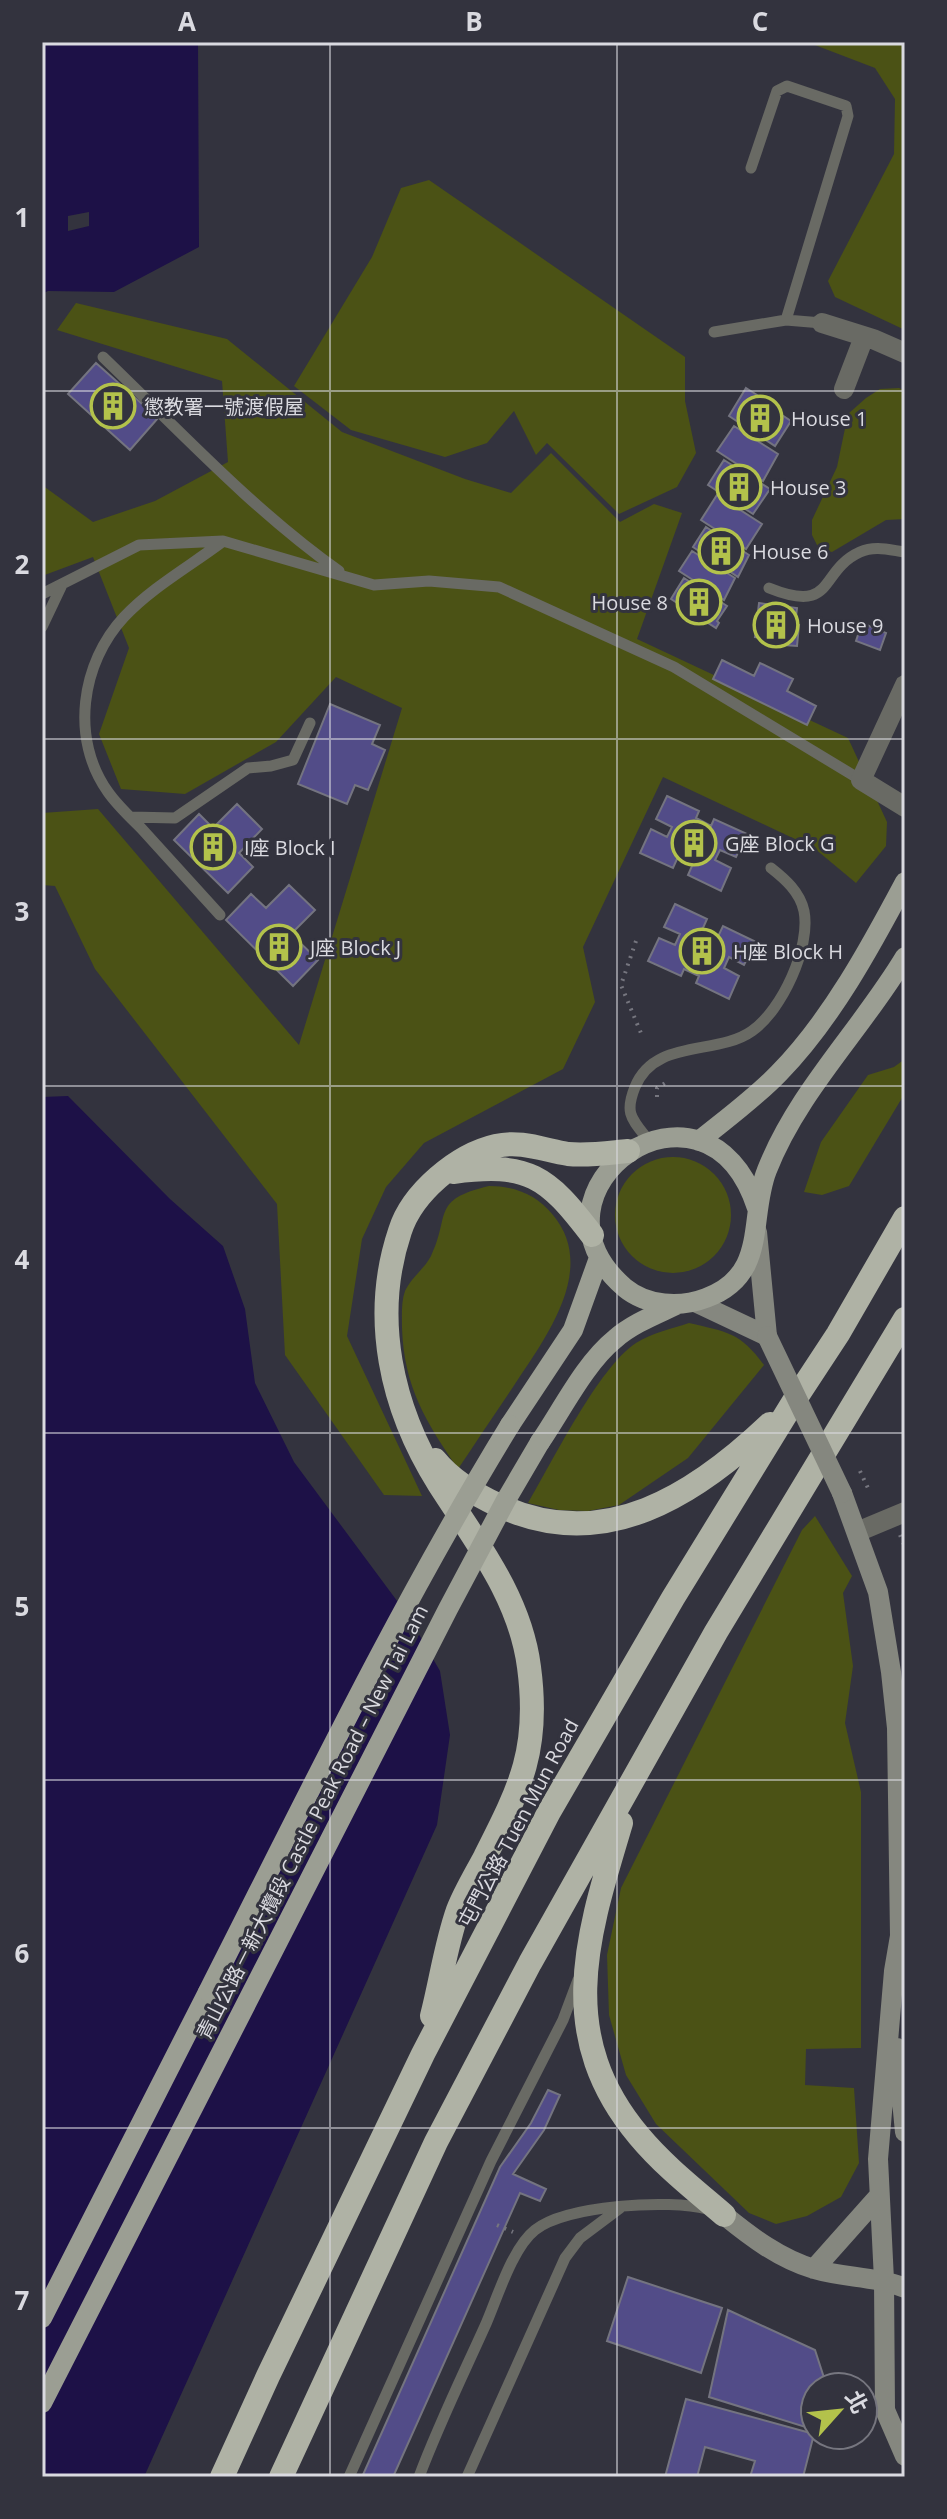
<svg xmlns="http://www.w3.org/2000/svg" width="947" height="2519" font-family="'Open Sans','Noto Sans TC',sans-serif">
  <rect width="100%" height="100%" fill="#33333e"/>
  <path fill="#4b5215" d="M 807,42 L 905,42 L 905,330 L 835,297 L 828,281 L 894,154 L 895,99 L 875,68 Z
    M 429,180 L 685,357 L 685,401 L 696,453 L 677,487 L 619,514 L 547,443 L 536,455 L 514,411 L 487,443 L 445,457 L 351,430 L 294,386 L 372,257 L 401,188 Z
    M 76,303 L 227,339 L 342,432 L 465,479 L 511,493 L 551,453 L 620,522 L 654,504 L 682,513 L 637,639 L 848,738 L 887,822 L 886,846 L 856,883 L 814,848 L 663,777 L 583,947 L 595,1002 L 563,1069 L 424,1143 L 386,1187 L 362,1239 L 347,1336 L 422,1496 L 384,1495 L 285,1355 L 277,1204 L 95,969 L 55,886 L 42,885 L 42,813 L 98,809 L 299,1045 L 402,708 L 336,677 L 276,742 L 185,794 L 121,789 L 99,734 L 129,648 L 93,557 L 42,576 L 42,485 L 93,522 L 155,501 L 228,462 L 222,381 L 57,330 Z
    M 899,388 L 905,391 L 905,519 L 886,520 L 832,552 L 819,549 L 812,535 L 812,520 L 837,467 L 848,414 L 866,398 L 880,389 Z
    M 905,1059 L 905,1093 L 849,1186 L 822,1195 L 804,1192 L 821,1142 L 868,1075 L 894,1067 Z
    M615 1215a58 58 0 1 1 116 0a58 58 0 1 1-116 0Z
    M 489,1186 C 515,1186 537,1195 553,1215 C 599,1270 543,1341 513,1387 C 494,1415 476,1442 458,1469 C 426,1422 404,1387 402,1328 C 402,1317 401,1302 405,1291 C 411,1278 425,1268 431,1256 C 451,1215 430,1200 489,1186 Z
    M 689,1323 C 727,1332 740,1332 764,1365 L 688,1458 L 619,1505 L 588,1511 L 559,1510 L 528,1503 C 553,1461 598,1368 636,1343 C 652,1333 671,1329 689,1323 Z
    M 815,1516 L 852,1576 L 843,1593 L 853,1666 L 845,1723 L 861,1792 L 861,2048 L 806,2049 L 805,2085 L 854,2088 L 859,2163 L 841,2197 L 807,2216 L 776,2224 L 749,2213 L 656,2124 L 626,2075 L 609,2015 L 607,1955 L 621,1888 L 802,1530 Z"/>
  <path fill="#1d1147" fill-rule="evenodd" d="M 42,42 L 198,42 L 199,247 L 114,292 L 48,291 L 42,294 ZM 89,212 L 89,226 L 68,231 L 68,216 Z
    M 68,1096 L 170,1199 L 223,1246 L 245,1309 L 255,1383 L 294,1462 L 409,1617 L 440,1671 L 450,1735 L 437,1825 L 144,2477 L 42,2477 L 42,1097 Z"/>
  <path fill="#524c88" stroke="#747480" stroke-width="2" d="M 96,363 L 158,418 L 130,450 L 68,394 Z
    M 746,388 L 781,410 L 779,413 L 791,421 L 775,446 L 729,416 Z
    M 734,426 L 778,454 L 763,481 L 717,451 Z
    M 724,460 L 770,489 L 753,514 L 708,485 Z
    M 717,495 L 762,524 L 746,549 L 701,520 Z
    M 706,527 L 749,555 L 738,577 L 693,547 Z
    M 692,551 L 735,578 L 724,600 L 679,571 Z
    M 684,578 L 727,606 L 717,621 L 719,623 L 716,628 L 671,599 Z
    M 759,603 L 797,608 L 795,625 L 799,625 L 797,646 L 784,645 L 785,640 L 755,637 Z
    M 862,623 L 886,633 L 880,650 L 856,641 Z
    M 722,660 L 754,676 L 760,663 L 793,679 L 787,691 L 816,706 L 807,725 L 713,679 Z
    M 330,704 L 380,725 L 372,744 L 385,750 L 368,790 L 355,785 L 347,804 L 298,784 Z
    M 667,796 L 699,811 L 696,818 L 711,826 L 714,819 L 747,834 L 736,857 L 720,850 L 715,860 L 731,868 L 721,891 L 688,875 L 696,857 L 681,850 L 673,868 L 640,853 L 651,829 L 667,837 L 672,827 L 656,819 Z
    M 237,804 L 262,829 L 239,853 L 253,867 L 228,893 L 174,840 L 199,814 L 213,828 Z
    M 289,885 L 315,910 L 291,934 L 318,960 L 293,986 L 226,920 L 251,894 L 266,908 Z
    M 675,904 L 707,919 L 699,937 L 714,945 L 723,926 L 756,942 L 744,965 L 729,957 L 724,968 L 739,976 L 729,999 L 696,983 L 699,976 L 684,969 L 681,976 L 648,961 L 659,938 L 675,945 L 680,934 L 664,927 Z
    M 548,2090 L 560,2095 L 544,2130 L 513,2174 L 546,2189 L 540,2201 L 520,2193 L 393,2477 L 362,2477 L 500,2167 L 531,2123 Z
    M 628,2277 L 722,2308 L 701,2373 L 607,2341 Z
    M 728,2310 L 815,2350 L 827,2387 L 815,2387 L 815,2430 L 709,2397 Z
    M 686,2399 L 814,2434 L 803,2477 L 750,2477 L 755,2461 L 705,2447 L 697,2477 L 665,2477 Z"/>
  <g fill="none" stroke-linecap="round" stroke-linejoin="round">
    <path stroke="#76767f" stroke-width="4" stroke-dasharray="2 6" stroke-linecap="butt" d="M 636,941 L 621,985 L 643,1038
      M 657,1097 L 657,1088 L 667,1082
      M 860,1471 L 868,1488
      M 900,1535 L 905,1547
      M 497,2225 L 513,2232"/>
    <path stroke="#696a64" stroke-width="11" d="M 751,168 L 777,91 L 787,86 L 846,106 L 848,116 L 786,320
      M 714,332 L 786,320 L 822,323
      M 103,357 C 179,430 253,510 339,571
      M 769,588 C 836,615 818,571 860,552 C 875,545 890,550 905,552
      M 42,594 L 139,545 L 223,541 L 374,585 L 429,581 L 499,587 L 674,667 L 861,780
      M 42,627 L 61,587
      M 131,817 L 175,818 L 248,768 L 271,766 L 293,760 L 310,723
      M 220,915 C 194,886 167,857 141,828 C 130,817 117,805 108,792 C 70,739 81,663 124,617 C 151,588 190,566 222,542
      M 649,1141 C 632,1119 624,1114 635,1087 C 655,1038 717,1056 752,1031 C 782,1010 811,947 804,911 C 800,892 785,879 771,868
      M 349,2477 L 491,2161 L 563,2020 L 578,1980
      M 419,2477 C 438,2426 462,2377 485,2326 C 497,2299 512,2248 535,2230 C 566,2205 670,2199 707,2209
      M 467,2477 L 565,2258 L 580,2238 L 620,2208"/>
    <path stroke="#696a64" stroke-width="20" d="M 822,323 L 873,339 L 905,353
      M 844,389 L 864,337
      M 905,685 L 861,780 L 905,807
      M 857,1532 L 905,1512"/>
    <path stroke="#85877f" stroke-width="20" d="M 757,1232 L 767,1336
      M 695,1302 L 767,1336
      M 842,1493 L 878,1592 L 891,1672 L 897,1728 L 900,1936 L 894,1971 L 878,2159 L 884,2280 L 885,2410 L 905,2456
      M 897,2048 L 905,2132
      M 724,2215 C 751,2237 780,2259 814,2269 C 844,2278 875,2276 905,2288
      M 814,2269 L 879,2196"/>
    <path stroke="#9b9e93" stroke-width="20" d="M 699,1141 C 726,1119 755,1098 779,1073 C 831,1020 871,946 905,882
      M 757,1208 C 706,1051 511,1190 625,1288 C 647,1306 680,1308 706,1298 C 769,1275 748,1218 767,1170 C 798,1091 862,1029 905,957
      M 510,1425 L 573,1330 L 599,1258
      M 540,1442 C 562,1410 585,1363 615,1339 C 632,1324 655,1315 676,1305
      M 42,2318 L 208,1992"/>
    <path stroke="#afb2a5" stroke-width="24" d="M 453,1172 C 529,1162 547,1176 592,1235
      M 435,1460 C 452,1481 476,1495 500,1506 C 605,1554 695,1495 770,1424
      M 621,1823 C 587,1936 554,2035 639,2136 C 664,2166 695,2190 724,2215
      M 432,2016 C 441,1981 446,1944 458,1910 C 465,1892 476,1874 485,1857 C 521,1786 540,1749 529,1667 C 520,1597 476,1542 439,1484 C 391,1408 371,1317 400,1231 C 412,1193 457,1155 496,1146 C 520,1140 544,1150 568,1154 C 588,1156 607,1153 628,1151
      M 222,2477 L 268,2376 L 423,2054 L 549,1812 L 673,1598 L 794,1401 L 838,1334 L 905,1218
      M 281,2477 L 436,2142 L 530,1963 L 716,1632 L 905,1319"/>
    <path stroke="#85877f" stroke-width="20" d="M 767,1336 L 842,1493"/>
    <path stroke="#9b9e93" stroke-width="20" d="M 208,1992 C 305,1801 398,1608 510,1425
      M 42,2403 L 448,1609 L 506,1500 L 540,1442"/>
  </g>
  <path fill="none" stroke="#dadae0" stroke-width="2" stroke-opacity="0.55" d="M 330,42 L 330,2477M 617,42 L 617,2477M 42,391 L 905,391M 42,739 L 905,739M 42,1086 L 905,1086M 42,1433 L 905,1433M 42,1780 L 905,1780M 42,2128 L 905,2128"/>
  <defs>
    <g id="building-ring" transform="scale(2.3)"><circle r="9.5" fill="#33333e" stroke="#b3c24b" stroke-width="1.5"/><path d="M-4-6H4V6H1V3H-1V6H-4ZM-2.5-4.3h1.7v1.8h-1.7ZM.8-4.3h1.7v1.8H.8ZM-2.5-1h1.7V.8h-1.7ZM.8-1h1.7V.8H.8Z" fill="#b3c24b"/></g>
  </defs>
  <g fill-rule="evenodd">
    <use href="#building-ring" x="113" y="406"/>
    <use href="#building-ring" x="760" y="418"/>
    <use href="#building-ring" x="739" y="487"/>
    <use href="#building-ring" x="721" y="551"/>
    <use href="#building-ring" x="699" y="602"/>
    <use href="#building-ring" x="776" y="625"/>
    <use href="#building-ring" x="694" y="843"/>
    <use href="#building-ring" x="213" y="847"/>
    <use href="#building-ring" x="279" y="947"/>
    <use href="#building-ring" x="702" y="951"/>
  </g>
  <g text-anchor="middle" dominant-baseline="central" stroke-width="6" stroke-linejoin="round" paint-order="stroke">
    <g font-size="20" fill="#dadae0" stroke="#33333e" text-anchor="start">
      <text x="144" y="406">懲教署一號渡假屋</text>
      <text x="791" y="418">House 1</text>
      <text x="770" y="487">House 3</text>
      <text x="752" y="551">House 6</text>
      <text x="668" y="602" text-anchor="end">House 8</text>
      <text x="807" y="625">House 9</text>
      <text x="725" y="843">G座 Block G</text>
      <text x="244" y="847">I座 Block I</text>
      <text x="310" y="947">J座 Block J</text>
      <text x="733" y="951">H座 Block H</text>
    </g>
    <g font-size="20" fill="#dadae0" stroke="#33333e">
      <text transform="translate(312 1822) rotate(-63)">青山公路－新大欖段 Castle Peak Road – New Tai Lam</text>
      <text transform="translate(518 1823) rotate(-62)">屯門公路 Tuen Mun Road</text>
    </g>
  </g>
  <rect width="947" height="2519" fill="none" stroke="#33333e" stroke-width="88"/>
  <g transform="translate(839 2411) rotate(63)"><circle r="38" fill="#33333e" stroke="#76767f" stroke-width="2"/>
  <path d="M0-6L14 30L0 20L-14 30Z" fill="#b3c24b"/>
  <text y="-12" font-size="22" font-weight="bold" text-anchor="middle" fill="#dadae0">北</text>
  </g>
  <rect x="44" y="44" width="859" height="2431" fill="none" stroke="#dadae0" stroke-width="3"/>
  <g font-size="26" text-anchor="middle" font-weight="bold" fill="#dadae0">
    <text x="187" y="31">A</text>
    <text x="474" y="31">B</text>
    <text x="760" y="31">C</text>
    <text x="22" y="227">1</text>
    <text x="22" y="574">2</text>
    <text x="22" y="921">3</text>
    <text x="22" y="1269">4</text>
    <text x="22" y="1616">5</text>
    <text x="22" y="1963">6</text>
    <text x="22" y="2310">7</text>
  </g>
</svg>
